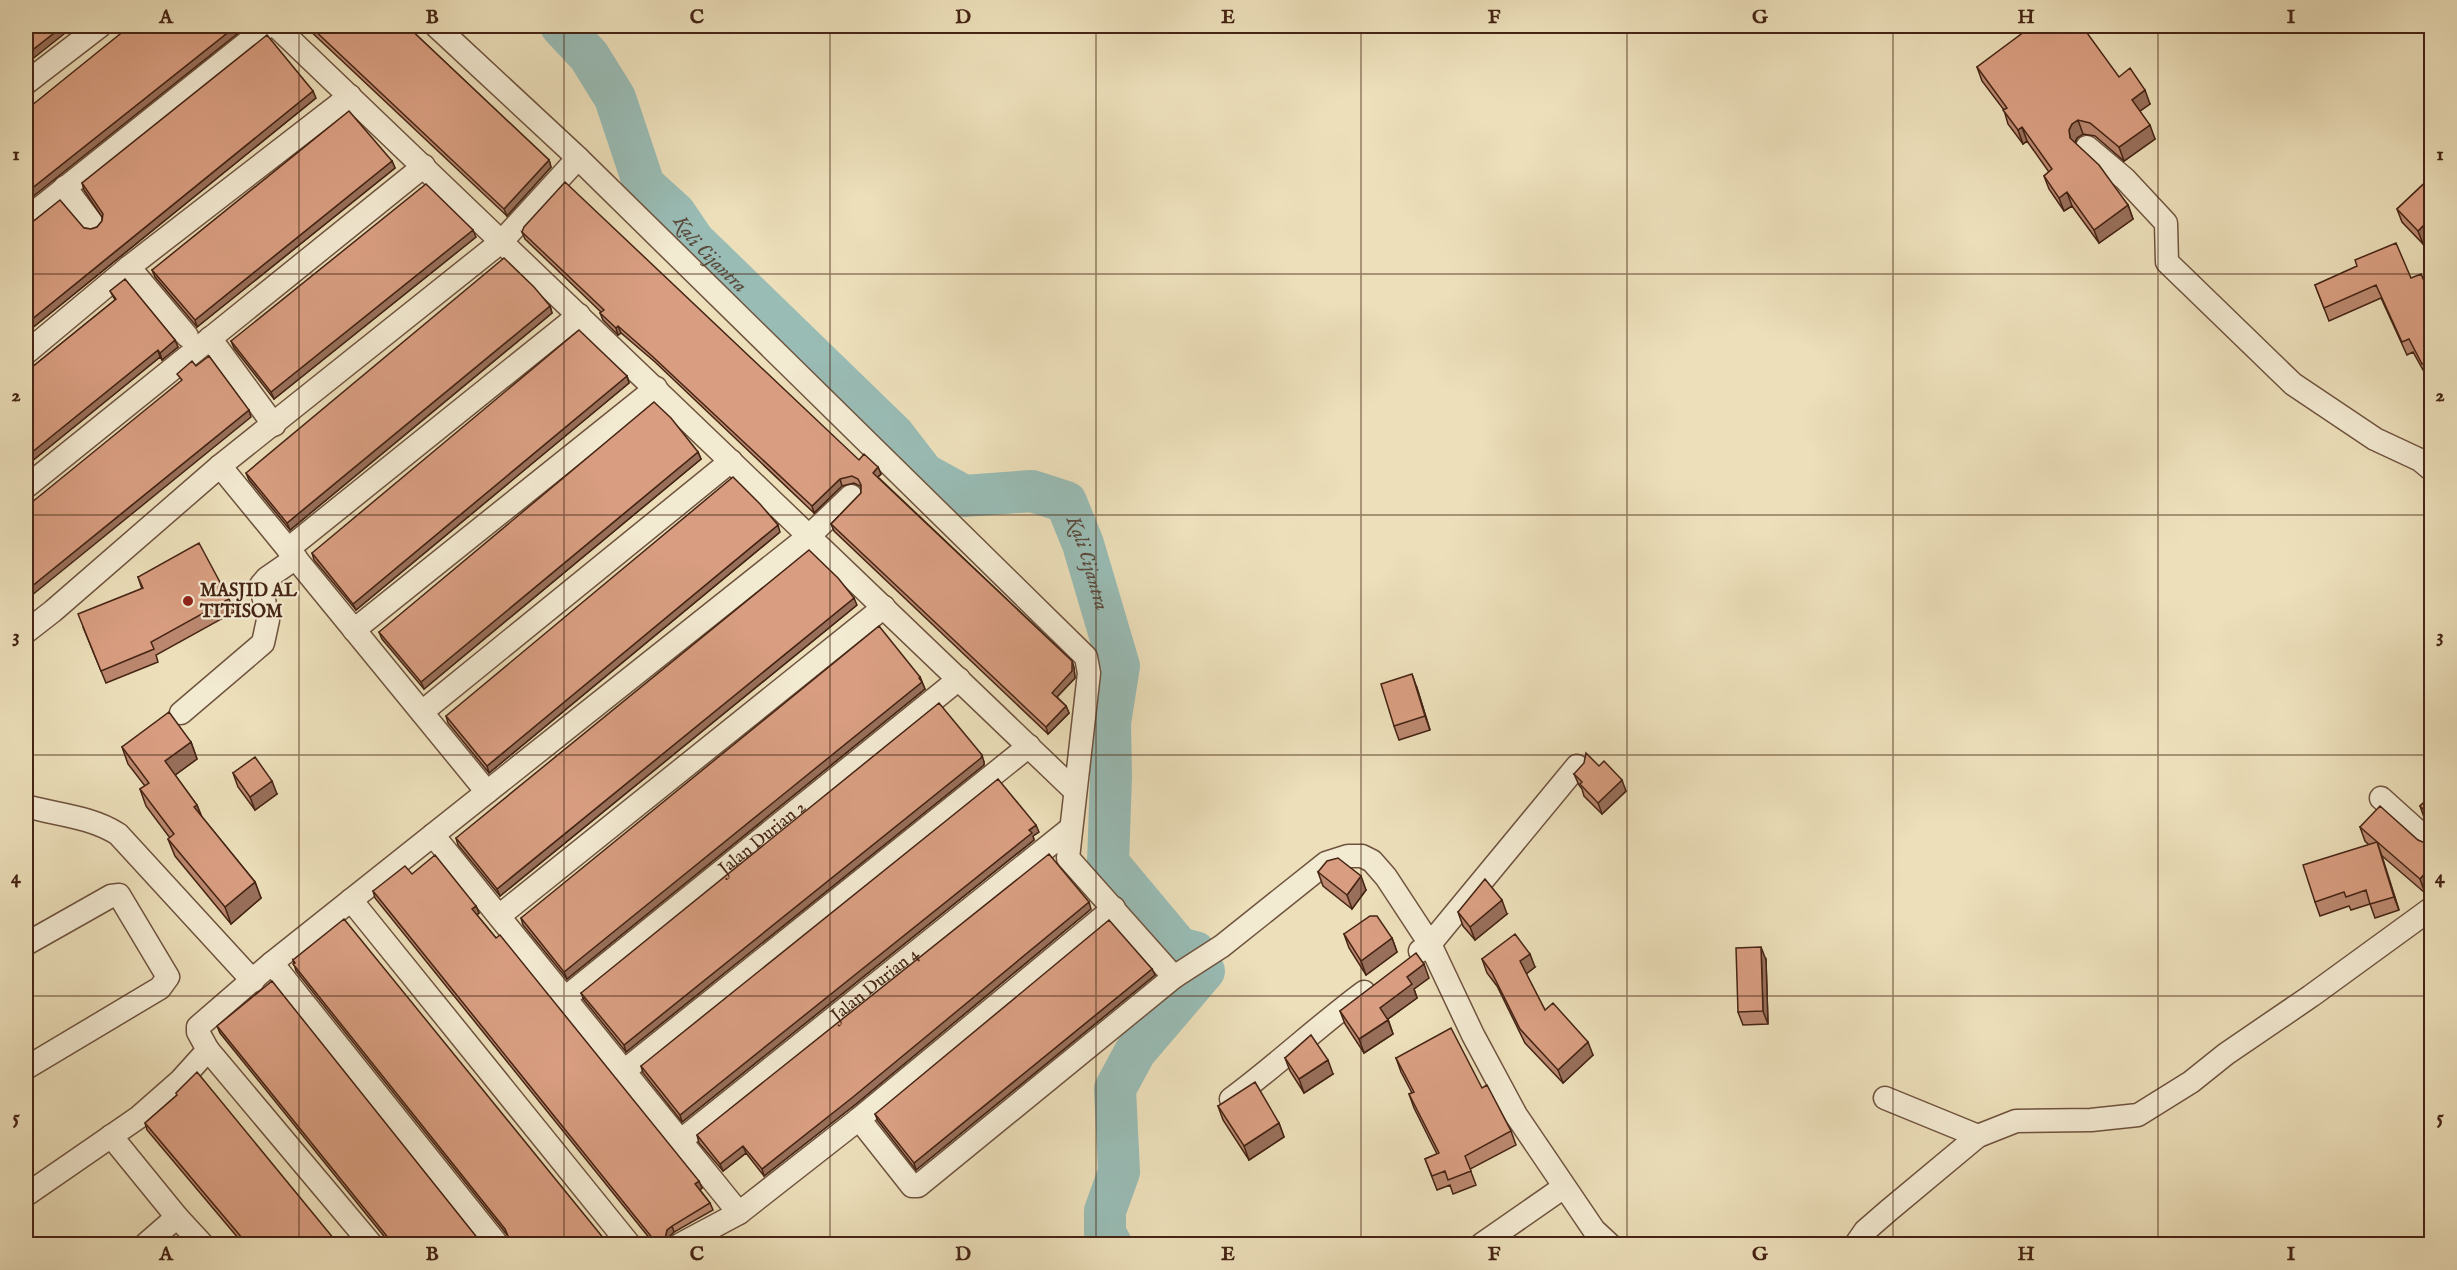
<svg xmlns="http://www.w3.org/2000/svg" width="2457" height="1270" font-family="'IM FELL English',serif">
  <rect width="100%" height="100%" fill="#ecdfba"/>
  <filter id="stains"><feTurbulence type="fractalNoise" baseFrequency=".00333" numOctaves="4"/><feColorMatrix values="0 0 0 0 .2 0 0 0 0 .09 0 0 0 0 .02 0 0 0 .5 -.17"/></filter>
  <radialGradient id="worn" r=".72"><stop offset=".6" stop-color="#630" stop-opacity="0"/><stop offset="1" stop-color="#630" stop-opacity=".3"/></radialGradient>
  <g fill="none" stroke-linecap="round" stroke-linejoin="round">
    <path stroke="#99bcb5" stroke-width="42" id="s1" d="M 561,26 L 589,56 L 615,98 L 644,185 L 675,213 L 694,241 L 894,435 L 924,474 L 964,496 L 1032,491 L 1066,502 L 1083,544 L 1119,666 L 1110,723 L 1111,776 L 1108,863 L 1179,948 L 1195,952 L 1204,971 L 1135,1052 L 1115,1089 L 1119,1172 L 1105,1211 L 1105,1233 L 1111,1244"/>
    <g stroke="#6f533e" stroke-width="25">
      <g id="minor">
        <path d="M 276,26 L 1074,790"/>
        <path d="M 436,26 L 578,158 L 1086,657 L 1089,673 L 1068,858 L 1174,977 L 918,1186 L 912,1186 L 859,1119"/>
        <path d="M 26,83 L 100,26"/>
        <path d="M 2087,147 L 2125,179 L 2166,223 L 2167,262 L 2293,384 L 2375,439 L 2420,460 L 2432,470"/>
        <path d="M 65,187 L 92,223"/>
        <path d="M 26,219 L 268,26"/>
        <path d="M 129,267 L 187,336"/>
        <path d="M 210,338 L 274,425"/>
        <path d="M 26,353 L 129,267 L 350,96"/>
        <path d="M 220,466 L 487,792"/>
        <path d="M 26,487 L 424,166"/>
        <path d="M 288,549 L 579,315"/>
        <path d="M 354,630 L 656,388"/>
        <path d="M 26,632 L 53,611 L 220,466 L 502,241 L 578,158"/>
        <path d="M 422,712 L 731,461"/>
        <path d="M 181,713 L 263,643 L 268,620 L 261,585 L 267,578 L 296,558"/>
        <path d="M 2381,798 L 2432,844"/>
        <path d="M 26,806 C 57,815 89,816 118,834 L 253,981"/>
        <path d="M 433,835 L 739,1213"/>
        <path d="M 351,900 L 629,1244"/>
        <path d="M 499,916 L 884,607"/>
        <path d="M 26,944 L 111,896 L 119,895 L 168,977 L 160,988 L 26,1068"/>
        <path d="M 1420,951 L 1430,944 L 1577,766"/>
        <path d="M 272,963 L 497,1244"/>
        <path d="M 1174,977 L 1222,946 L 1326,863 L 1348,856 L 1362,856 L 1372,861 L 1386,877 L 1430,944 L 1473,1035 L 1516,1115 L 1594,1230 L 1609,1244"/>
        <path id="s2" d="M 565,998 L 959,679"/>
        <path d="M 624,1071 L 1029,746"/>
        <path d="M 1885,1098 L 1978,1136"/>
        <path d="M 1231,1099 C 1277,1065 1318,1026 1364,992"/>
        <path d="M 111,1136 L 177,1217 L 202,1244"/>
        <path id="s3" d="M 680,1141 L 1071,828"/>
        <path d="M 26,1195 L 139,1117 L 180,1081 L 208,1050"/>
        <path d="M 146,1244 L 177,1217"/>
        <path d="M 371,1244 L 208,1050 L 198,1032 L 198,1027 L 272,963 L 809,536 L 851,496"/>
        <path d="M 681,1244 L 739,1213 L 859,1119 L 1114,908"/>
        <path d="M 1482,1244 L 1564,1187"/>
        <path d="M 1856,1244 L 1865,1231 L 1888,1211 L 1978,1136 L 2016,1121 L 2091,1120 L 2138,1115 L 2191,1082 L 2226,1054 L 2311,996 L 2432,908"/>
      </g>
    </g>
    <use href="#minor" stroke="#f3ead2" stroke-width="22"/>
  </g>
  <path fill="#bb886f" stroke="#452414" stroke-width="1.5" d="M 305,26 L 407,26 L 549,160 L 551,167 L 507,216 Z
    M 1977,67 L 2119,77 L 2150,104 L 2140,111 L 2155,139 L 2124,161 L 2095,136 L 2083,134 L 2077,138 L 2075,143 L 2128,205 L 2133,219 L 2099,243 L 2072,206 L 2064,211 L 2049,189 L 2044,176 L 2049,172 L 2027,141 L 2023,144 L 2008,124 L 2004,110 L 1982,81 Z
    M 316,98 L 26,333 L 26,225 L 84,228 L 91,229 L 97,227 L 102,221 L 102,217 L 84,190 L 82,183 Z
    M 392,161 L 395,168 L 197,327 L 155,277 L 152,270 Z
    M 2432,176 L 2432,236 L 2423,244 L 2402,222 L 2397,209 Z
    M 522,232 L 859,460 L 878,467 L 881,474 L 878,477 L 1072,661 L 1074,668 L 1075,678 L 1057,697 L 1066,706 L 1069,713 L 1048,734 L 834,531 L 831,524 L 861,493 L 861,488 L 860,486 L 854,483 L 842,486 L 814,513 L 655,362 L 621,333 L 618,335 L 603,320 L 600,313 L 601,312 L 525,239 Z
    M 476,237 L 274,399 L 234,348 L 231,341 Z
    M 2411,278 L 2432,299 L 2432,375 L 2427,377 L 2413,352 L 2407,355 L 2381,298 L 2329,321 L 2315,285 Z
    M 110,291 L 178,347 L 162,360 L 160,357 L 26,466 L 26,372 L 115,300 Z
    M 550,306 L 552,313 L 290,530 L 249,480 L 246,473 Z
    M 627,376 L 629,383 L 356,610 L 314,560 L 312,553 Z
    M 698,452 L 701,459 L 424,689 L 382,639 L 379,632 Z
    M 780,532 L 489,773 L 448,723 L 446,716 Z
    M 138,577 L 229,599 L 234,612 L 156,655 L 158,662 L 106,683 L 83,627 L 142,589 Z
    M 857,605 L 500,896 L 458,845 L 456,838 Z
    M 920,677 L 925,689 L 567,979 L 523,925 L 521,918 Z
    M 1417,688 L 1430,730 L 1399,740 L 1394,726 Z
    M 191,742 L 197,759 L 175,775 L 197,805 L 202,817 L 255,882 L 261,898 L 231,924 L 175,856 L 168,839 L 170,838 L 146,806 L 140,789 L 145,786 L 128,764 L 122,747 Z
    M 984,762 L 984,765 L 626,1052 L 584,1000 L 581,993 Z
    M 233,773 L 277,794 L 255,810 L 238,787 Z
    M 1574,774 L 1626,791 L 1602,814 L 1584,796 L 1582,789 L 1579,785 Z
    M 2432,795 L 2432,826 L 2425,820 L 2420,806 Z
    M 2360,827 L 2418,840 L 2425,893 L 2381,855 L 2399,910 L 2375,918 L 2370,904 L 2351,910 L 2349,906 L 2320,916 L 2315,902 L 2369,845 L 2365,841 Z
    M 1039,832 L 1033,836 L 1034,840 L 682,1122 L 643,1073 L 641,1066 Z
    M 1318,872 L 1366,890 L 1352,909 L 1323,886 Z
    M 412,874 L 476,906 L 479,913 L 477,915 L 702,1188 L 700,1190 L 710,1203 L 713,1210 L 674,1232 L 669,1237 L 668,1245 L 655,1245 L 375,898 L 373,891 Z
    M 1091,909 L 856,1104 L 764,1176 L 746,1153 L 723,1171 L 699,1143 L 697,1135 Z
    M 1458,912 L 1507,914 L 1475,940 L 1463,926 Z
    M 1344,934 L 1392,938 L 1397,952 L 1366,975 L 1349,948 Z
    M 1482,959 L 1535,967 L 1526,974 L 1545,1010 L 1593,1055 L 1563,1083 L 1525,1043 L 1497,986 L 1487,973 Z
    M 293,960 L 609,1245 L 507,1242 L 508,1236 L 296,971 Z
    M 1766,960 L 1768,1024 L 1743,1025 L 1738,1012 Z
    M 1152,969 L 1155,975 L 916,1170 L 878,1121 L 875,1114 Z
    M 1429,978 L 1414,989 L 1417,998 L 1388,1019 L 1393,1034 L 1364,1053 L 1345,1024 L 1340,1011 Z
    M 217,1026 L 483,1245 L 391,1245 L 220,1033 Z
    M 1285,1058 L 1333,1074 L 1304,1093 L 1290,1071 Z
    M 1396,1058 L 1482,1088 L 1511,1131 L 1516,1145 L 1470,1169 L 1476,1185 L 1453,1194 L 1450,1185 L 1437,1190 L 1425,1159 L 1437,1154 L 1414,1108 L 1409,1094 L 1412,1093 L 1401,1072 Z
    M 176,1093 L 339,1245 L 244,1245 L 147,1130 L 145,1123 L 177,1095 Z
    M 1218,1106 L 1279,1123 L 1284,1137 L 1249,1160 L 1223,1120 Z"/>
  <path fill="#986f5a" stroke="#452414" stroke-width="1.5" d="M 63,26 L 74,26 L 26,64 L 26,55 Z
    M 236,26 L 247,26 L 26,202 L 26,193 Z
    M 2145,90 L 2150,104 L 2137,113 L 2132,100 Z
    M 313,91 L 316,98 L 26,333 L 26,324 Z
    M 2078,120 L 2083,134 L 2077,138 L 2074,144 L 2070,138 L 2069,130 L 2072,124 Z
    M 2150,125 L 2155,139 L 2124,161 L 2119,147 Z
    M 2022,127 L 2027,141 L 2023,144 L 2018,130 Z
    M 549,160 L 551,167 L 507,216 L 504,209 Z
    M 392,161 L 395,168 L 197,327 L 195,320 Z
    M 2067,192 L 2072,206 L 2064,211 L 2059,198 Z
    M 2128,205 L 2133,219 L 2099,243 L 2094,230 Z
    M 2430,219 L 2432,222 L 2432,236 L 2423,244 L 2418,231 Z
    M 473,230 L 476,237 L 274,399 L 271,392 Z
    M 550,306 L 552,313 L 290,530 L 287,523 Z
    M 618,326 L 621,333 L 618,335 L 616,328 Z
    M 175,340 L 178,347 L 162,360 L 160,353 Z
    M 158,350 L 160,357 L 26,466 L 26,457 Z
    M 627,376 L 629,383 L 356,610 L 353,604 Z
    M 249,410 L 251,417 L 26,600 L 26,591 Z
    M 698,452 L 701,459 L 424,689 L 421,682 Z
    M 878,467 L 881,474 L 875,479 L 873,473 Z
    M 840,479 L 842,486 L 814,513 L 812,506 Z
    M 778,525 L 780,532 L 489,773 L 487,766 Z
    M 854,598 L 857,605 L 500,896 L 497,889 Z
    M 1072,661 L 1074,668 L 1075,678 L 1055,699 L 1052,693 Z
    M 1412,674 L 1417,688 L 1430,730 L 1425,716 Z
    M 920,677 L 925,689 L 567,979 L 564,972 Z
    M 1066,706 L 1069,713 L 1048,734 L 1046,727 Z
    M 191,742 L 197,759 L 171,778 L 165,761 Z
    M 982,755 L 984,762 L 984,765 L 626,1052 L 624,1045 Z
    M 1622,780 L 1626,791 L 1602,814 L 1598,803 Z
    M 272,781 L 277,794 L 255,810 L 250,797 Z
    M 197,805 L 203,821 L 194,807 Z
    M 1036,825 L 1039,832 L 1033,836 L 1034,840 L 682,1122 L 680,1115 Z
    M 2377,842 L 2382,856 L 2399,910 L 2394,897 Z
    M 2432,865 L 2432,885 L 2425,893 L 2420,879 Z
    M 1361,876 L 1366,890 L 1352,909 L 1347,895 Z
    M 255,882 L 261,898 L 231,924 L 225,907 Z
    M 1502,900 L 1507,914 L 1475,940 L 1470,927 Z
    M 1089,902 L 1091,909 L 856,1104 L 764,1176 L 762,1169 Z
    M 476,906 L 479,913 L 475,916 L 472,909 Z
    M 1392,938 L 1397,952 L 1366,975 L 1361,961 Z
    M 1761,947 L 1766,960 L 1768,1024 L 1763,1011 Z
    M 1530,954 L 1535,967 L 1525,975 L 1520,961 Z
    M 1424,964 L 1429,978 L 1414,989 L 1417,998 L 1385,1021 L 1380,1008 L 1407,977 Z
    M 1152,969 L 1155,975 L 916,1170 L 914,1163 Z
    M 1388,1020 L 1393,1034 L 1364,1053 L 1359,1039 Z
    M 1588,1042 L 1593,1055 L 1563,1083 L 1558,1070 Z
    M 1328,1060 L 1333,1074 L 1304,1093 L 1299,1079 Z
    M 1279,1123 L 1284,1137 L 1249,1160 L 1244,1146 Z
    M 743,1146 L 746,1153 L 723,1171 L 720,1164 Z
    M 699,1181 L 702,1188 L 698,1191 L 695,1184 Z
    M 672,1226 L 674,1232 L 669,1237 L 668,1245 L 658,1245 L 667,1230 Z"/>
  <path fill="#d99e81" stroke="#452414" stroke-width="1.5" d="M 26,26 L 63,26 L 26,55 Z
    M 130,26 L 236,26 L 26,193 L 26,110 Z
    M 310,26 L 407,26 L 549,160 L 504,209 Z
    M 2032,26 L 2082,26 L 2119,77 L 2130,68 L 2145,90 L 2132,100 L 2150,125 L 2119,147 L 2090,123 L 2078,120 L 2072,124 L 2069,130 L 2070,138 L 2099,165 L 2128,205 L 2094,230 L 2067,192 L 2059,198 L 2044,176 L 2052,169 L 2022,127 L 2018,130 L 2003,110 L 2007,108 L 1977,67 Z
    M 267,35 L 313,91 L 26,324 L 26,225 L 31,223 L 60,200 L 84,228 L 91,229 L 97,227 L 102,221 L 103,214 L 82,183 Z
    M 2426,90 L 2432,90 L 2432,124 Z
    M 349,111 L 392,161 L 195,320 L 152,270 Z
    M 2432,176 L 2432,220 L 2430,219 L 2418,231 L 2397,209 Z
    M 565,182 L 859,460 L 864,454 L 878,467 L 873,473 L 1072,661 L 1072,671 L 1052,693 L 1066,706 L 1046,727 L 831,524 L 861,493 L 861,485 L 858,479 L 852,476 L 840,479 L 812,506 L 652,356 L 618,326 L 616,328 L 600,313 L 604,310 L 522,232 L 524,227 Z
    M 426,184 L 473,230 L 271,392 L 231,341 Z
    M 2396,243 L 2411,278 L 2421,274 L 2432,299 L 2432,359 L 2422,364 L 2409,339 L 2402,342 L 2376,285 L 2324,308 L 2315,285 L 2357,266 L 2355,260 Z
    M 504,258 L 534,287 L 550,306 L 287,523 L 246,473 Z
    M 125,279 L 175,340 L 160,353 L 158,350 L 26,457 L 26,372 L 116,299 L 110,291 Z
    M 579,330 L 627,376 L 353,604 L 312,553 Z
    M 209,356 L 249,410 L 26,591 L 26,507 L 182,380 L 177,374 L 192,361 L 196,366 Z
    M 654,402 L 671,418 L 698,452 L 421,682 L 379,632 Z
    M 733,477 L 760,504 L 778,525 L 487,766 L 446,716 Z
    M 199,543 L 229,599 L 151,642 L 154,649 L 101,671 L 78,614 L 143,588 L 138,577 Z
    M 809,550 L 838,578 L 854,598 L 497,889 L 456,838 Z
    M 879,626 L 920,677 L 919,678 L 922,682 L 564,972 L 521,918 Z
    M 1412,674 L 1425,716 L 1394,726 L 1381,684 Z
    M 939,703 L 982,755 L 981,758 L 624,1045 L 581,993 Z
    M 169,712 L 191,742 L 165,761 L 197,805 L 194,807 L 255,882 L 225,907 L 168,839 L 174,834 L 140,789 L 149,783 L 122,747 Z
    M 1586,753 L 1599,766 L 1604,761 L 1622,780 L 1598,803 L 1580,784 L 1582,782 L 1574,774 L 1584,763 Z
    M 255,757 L 272,781 L 250,797 L 233,773 Z
    M 998,779 L 1036,825 L 1029,830 L 1032,833 L 680,1115 L 641,1066 Z
    M 2432,795 L 2432,818 L 2420,806 Z
    M 2380,806 L 2418,840 L 2425,843 L 2432,843 L 2432,865 L 2420,879 L 2360,827 Z
    M 2377,842 L 2394,897 L 2370,904 L 2366,890 L 2346,897 L 2344,892 L 2315,902 L 2303,865 Z
    M 1049,854 L 1089,902 L 853,1097 L 762,1169 L 743,1146 L 720,1164 L 697,1135 Z
    M 435,855 L 476,906 L 472,909 L 496,938 L 500,935 L 699,1181 L 695,1184 L 710,1203 L 672,1226 L 667,1230 L 665,1239 L 658,1245 L 373,891 L 405,866 L 412,874 Z
    M 1338,858 L 1361,876 L 1347,895 L 1318,872 L 1327,861 Z
    M 1485,879 L 1502,900 L 1470,927 L 1458,912 Z
    M 1370,916 L 1377,916 L 1392,938 L 1361,961 L 1344,934 Z
    M 344,919 L 609,1245 L 505,1245 L 507,1242 L 508,1236 L 505,1229 L 293,964 L 295,963 L 293,960 Z
    M 1109,920 L 1152,969 L 914,1163 L 875,1114 Z
    M 1515,934 L 1530,954 L 1520,961 L 1545,1010 L 1553,1003 L 1588,1042 L 1558,1070 L 1520,1029 L 1492,973 L 1482,959 Z
    M 1761,947 L 1763,1011 L 1738,1012 L 1736,948 Z
    M 1416,953 L 1424,964 L 1407,977 L 1412,984 L 1380,1008 L 1388,1020 L 1359,1039 L 1340,1011 Z
    M 272,981 L 483,1245 L 394,1245 L 217,1026 Z
    M 1451,1028 L 1482,1088 L 1487,1085 L 1511,1131 L 1465,1156 L 1471,1171 L 1448,1180 L 1445,1171 L 1432,1176 L 1425,1159 L 1439,1153 L 1409,1094 L 1414,1092 L 1396,1058 Z
    M 1311,1035 L 1328,1060 L 1299,1079 L 1285,1058 Z
    M 197,1072 L 339,1245 L 300,1245 L 299,1243 L 297,1245 L 248,1245 L 145,1123 L 177,1095 L 176,1093 Z
    M 1255,1082 L 1279,1123 L 1244,1146 L 1218,1106 Z"/>
  <path fill="none" stroke="#452414" stroke-width="1.5" stroke-opacity="0.55" d="M 299,26 L 299,1244M 564,26 L 564,1244M 830,26 L 830,1244M 1096,26 L 1096,1244M 1361,26 L 1361,1244M 1627,26 L 1627,1244M 1893,26 L 1893,1244M 2158,26 L 2158,1244M 26,274 L 2432,274M 26,515 L 2432,515M 26,755 L 2432,755M 26,996 L 2432,996"/>
  <circle fill="#8f2418" stroke="#f3ead2" stroke-width="2" cx="188" cy="601" r="6"/>
  <g text-anchor="middle" dominant-baseline="central" stroke-width="4.5" stroke-linejoin="round" paint-order="stroke">
    <g font-size="18" font-weight="bold" fill="#452414" stroke="#f3ead2" text-anchor="start">
      <text x="200" y="591">MASJID AL<tspan x="200" dy="21">TITISOM</tspan></text>
    </g>
    <g font-size="18" fill="#452414" stroke="#f3ead2">
      <text stroke="none"><textPath href="#s2" startOffset="254">Jalan Durian 2</textPath></text>
      <text stroke="none"><textPath href="#s3" startOffset="250">Jalan Durian 4</textPath></text>
    </g>
    <g font-size="20" font-style="italic" fill="#5a4a3c" stroke="#f3ead2">
      <text stroke="none"><textPath href="#s1" startOffset="278">Kali Cijantra</textPath></text>
      <text stroke="none"><textPath href="#s1" startOffset="800">Kali Cijantra</textPath></text>
    </g>
  </g>
  <rect width="2457" height="1270" fill="none" stroke="#ecdfba" stroke-width="66"/>
  <rect x="33" y="33" width="2391" height="1204" fill="none" stroke="#452414" stroke-width="2"/>
  <g font-size="20" text-anchor="middle" font-weight="bold" fill="#452414">
    <text x="166" y="23">A</text>
    <text x="432" y="23">B</text>
    <text x="697" y="23">C</text>
    <text x="963" y="23">D</text>
    <text x="1228" y="23">E</text>
    <text x="1494" y="23">F</text>
    <text x="1760" y="23">G</text>
    <text x="2026" y="23">H</text>
    <text x="2291" y="23">I</text>
    <text x="16" y="160">1</text>
    <text x="2440" y="160">1</text>
    <text x="16" y="401">2</text>
    <text x="2440" y="401">2</text>
    <text x="16" y="642">3</text>
    <text x="2440" y="642">3</text>
    <text x="16" y="883">4</text>
    <text x="2440" y="883">4</text>
    <text x="16" y="1123">5</text>
    <text x="2440" y="1123">5</text>
    <text x="166" y="1260">A</text>
    <text x="432" y="1260">B</text>
    <text x="697" y="1260">C</text>
    <text x="963" y="1260">D</text>
    <text x="1228" y="1260">E</text>
    <text x="1494" y="1260">F</text>
    <text x="1760" y="1260">G</text>
    <text x="2026" y="1260">H</text>
    <text x="2291" y="1260">I</text>
  </g>
  <rect width="100%" height="100%" filter="url(#stains)"/>
  <rect width="100%" height="100%" fill="url(#worn)"/>
</svg>
